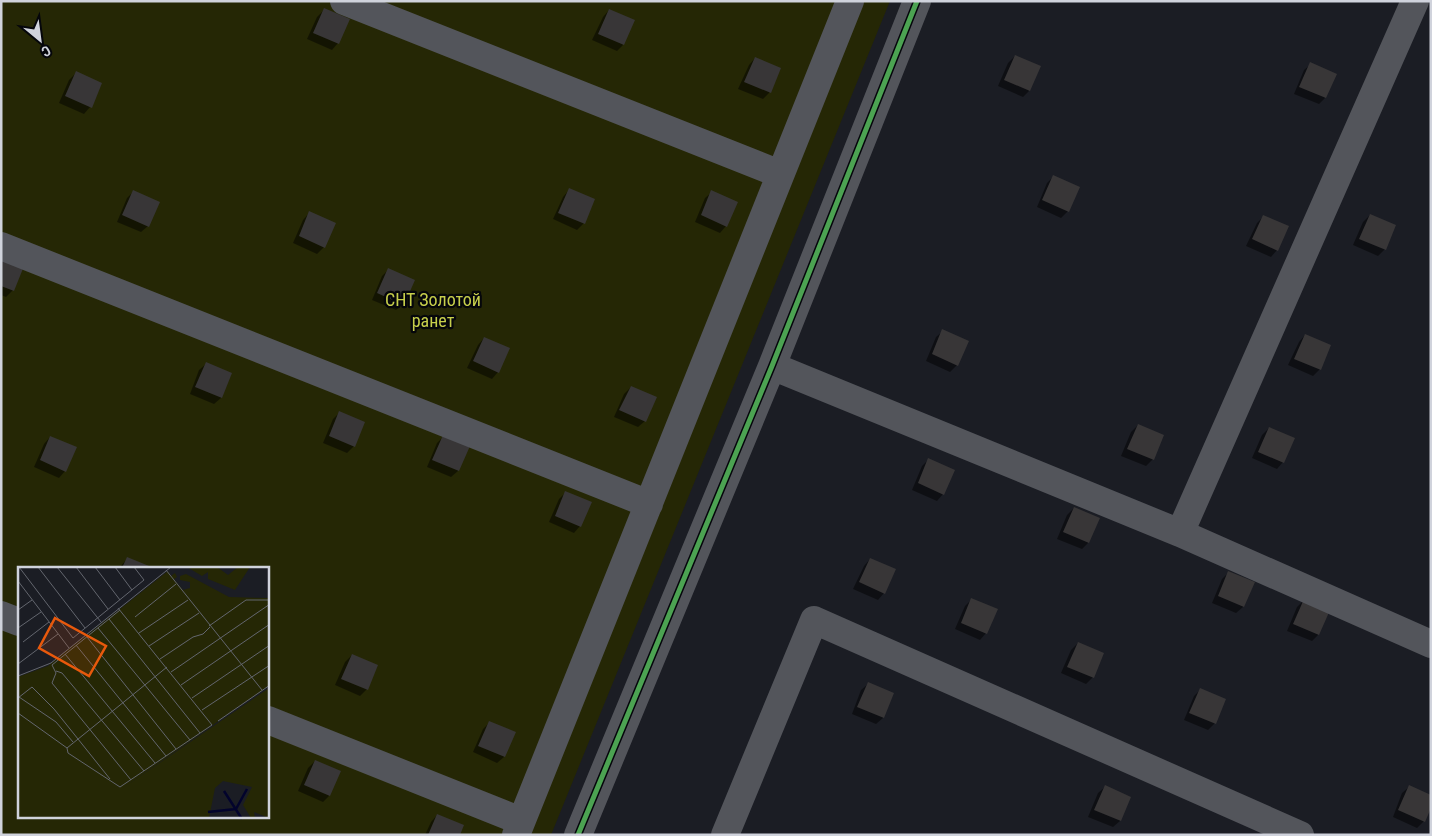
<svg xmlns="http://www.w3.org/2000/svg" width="1432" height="836" font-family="'Roboto Condensed',sans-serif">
  <rect width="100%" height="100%" fill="#1b1d24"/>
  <path fill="#252705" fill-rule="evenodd" d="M 1,1 L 890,1 L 551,835 L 1,835 ZM 19,568 L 268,568 L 268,817 L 19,817 Z"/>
  <path fill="#0007" d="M 324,10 L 338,43 L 332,50 L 307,39 L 317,17 Z
    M 609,10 L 623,45 L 617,51 L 592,40 L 603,17 Z
    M 1015,56 L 1029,91 L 1023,97 L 998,86 L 1008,63 Z
    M 755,58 L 780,69 L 769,93 L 763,99 L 738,89 L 749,65 Z
    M 1311,64 L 1325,98 L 1319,104 L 1294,94 L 1304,70 Z
    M 76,73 L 90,107 L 84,114 L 59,103 L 69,80 Z
    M 1053,177 L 1068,211 L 1061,218 L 1037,207 L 1047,183 Z
    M 569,190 L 584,223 L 577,230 L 553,219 L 563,197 Z
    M 133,192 L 148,226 L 141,232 L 117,222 L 127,198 Z
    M 712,192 L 726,226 L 720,233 L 695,222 L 705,198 Z
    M 309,213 L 324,247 L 317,254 L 293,243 L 303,220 Z
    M 1370,215 L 1385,249 L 1378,256 L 1353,245 L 1363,222 Z
    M 1263,217 L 1277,250 L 1271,257 L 1246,246 L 1257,223 Z
    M 1,257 L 13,290 L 6,297 L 1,295 Z
    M 388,270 L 403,304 L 396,310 L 372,300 L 382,276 Z
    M 943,331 L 957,365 L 950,372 L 926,361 L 936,337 Z
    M 1305,335 L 1320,369 L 1313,376 L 1288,365 L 1299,342 Z
    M 484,338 L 498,372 L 492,379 L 467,368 L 478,345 Z
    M 206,364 L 231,374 L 221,398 L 214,404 L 190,394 L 199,370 Z
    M 631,387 L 645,421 L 638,427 L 614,417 L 624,394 Z
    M 339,413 L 354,446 L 347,453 L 323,443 L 333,419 Z
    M 1138,425 L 1153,459 L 1146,466 L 1121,456 L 1131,432 Z
    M 1269,428 L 1283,462 L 1277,469 L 1252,458 L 1262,435 Z
    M 50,437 L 65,471 L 59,478 L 34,467 L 44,444 Z
    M 443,437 L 468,447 L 458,471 L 451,477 L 427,467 L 437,443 Z
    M 928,460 L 943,494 L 937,501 L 912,490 L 922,466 Z
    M 566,492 L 580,526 L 574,533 L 549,522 L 559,499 Z
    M 1074,508 L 1098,519 L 1088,543 L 1082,549 L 1057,539 L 1067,515 Z
    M 127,559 L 151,568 L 119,568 Z
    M 870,559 L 884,593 L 878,600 L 853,589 L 864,566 Z
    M 1229,572 L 1253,583 L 1243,607 L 1236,613 L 1212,603 L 1222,579 Z
    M 972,599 L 986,633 L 980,640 L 955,629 L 965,606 Z
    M 1304,600 L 1328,611 L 1318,635 L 1312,641 L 1287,631 L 1297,607 Z
    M 1078,643 L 1093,677 L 1086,684 L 1061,673 L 1071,650 Z
    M 352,655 L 367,689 L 360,696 L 335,685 L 345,662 Z
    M 868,684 L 893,694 L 883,718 L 876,724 L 852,714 L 861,690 Z
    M 1200,690 L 1215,723 L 1208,730 L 1184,720 L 1194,696 Z
    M 490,722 L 504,757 L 497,763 L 473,752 L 483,729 Z
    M 315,761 L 329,796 L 323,802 L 298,791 L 308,768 Z
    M 1105,787 L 1130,797 L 1120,821 L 1113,827 L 1088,817 L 1098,793 Z
    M 1409,787 L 1424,821 L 1417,828 L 1393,817 L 1402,793 Z
    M 437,815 L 458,835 L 425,835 L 431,822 Z"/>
  <path fill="#383637" d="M 324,8 L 350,19 L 339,44 L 313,33 Z
    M 609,9 L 635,20 L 624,45 L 598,34 Z
    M 1015,55 L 1041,66 L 1030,91 L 1004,80 Z
    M 755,57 L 781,68 L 771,93 L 744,82 Z
    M 1310,62 L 1337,74 L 1326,98 L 1299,87 Z
    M 76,71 L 102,83 L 92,108 L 65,96 Z
    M 1053,175 L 1080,187 L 1069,212 L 1042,200 Z
    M 569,188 L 595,199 L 585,224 L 558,213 Z
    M 133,190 L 160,202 L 149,227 L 122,215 Z
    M 711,190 L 738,202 L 727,227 L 701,215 Z
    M 309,211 L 336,223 L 325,248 L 299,236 Z
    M 1370,214 L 1396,225 L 1386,250 L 1359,239 Z
    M 1263,215 L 1289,226 L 1278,251 L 1252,239 Z
    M 1,256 L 24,266 L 14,291 L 1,286 Z
    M 388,268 L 415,280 L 404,305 L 377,293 Z
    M 942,329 L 969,341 L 958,366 L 932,354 Z
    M 1305,334 L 1331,345 L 1321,370 L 1294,359 Z
    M 484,337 L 510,348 L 499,373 L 473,361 Z
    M 206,362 L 232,373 L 222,398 L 195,387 Z
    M 631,386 L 657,397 L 646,422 L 619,410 Z
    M 339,411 L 365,422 L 355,447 L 329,436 Z
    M 1138,424 L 1164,435 L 1154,460 L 1127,449 Z
    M 1269,427 L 1295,438 L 1284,463 L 1258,452 Z
    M 443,435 L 470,446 L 459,471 L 432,460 Z
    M 50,436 L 77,447 L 66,472 L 40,460 Z
    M 928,458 L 955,470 L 944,495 L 918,483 Z
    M 565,491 L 592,502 L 581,527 L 555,516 Z
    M 1074,507 L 1100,518 L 1089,543 L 1063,532 Z
    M 127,557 L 154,568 L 122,568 Z
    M 870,558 L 896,569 L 885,594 L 859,582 Z
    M 1228,571 L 1255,582 L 1244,607 L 1218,596 Z
    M 971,598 L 998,609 L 987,634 L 961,623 Z
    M 1304,599 L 1330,610 L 1319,635 L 1293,624 Z
    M 1078,642 L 1104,653 L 1094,678 L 1067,667 Z
    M 352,654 L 378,665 L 368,690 L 341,679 Z
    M 868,682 L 894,693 L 884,718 L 857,707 Z
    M 1200,688 L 1226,699 L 1216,724 L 1189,713 Z
    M 489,721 L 516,732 L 505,757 L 478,746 Z
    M 315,760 L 341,771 L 330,796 L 304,785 Z
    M 1105,785 L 1131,797 L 1121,821 L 1094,810 Z
    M 1409,785 L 1431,795 L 1431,808 L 1425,822 L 1398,810 Z
    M 437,814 L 464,825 L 460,835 L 428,835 Z"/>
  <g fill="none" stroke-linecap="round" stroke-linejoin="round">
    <path stroke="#53555b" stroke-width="28" d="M 344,1 L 780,174
      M 1,246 L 649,504
      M 772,366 L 1180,533 L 1431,644
      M 1180,533 L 1415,1
      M 1,615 L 19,622
      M 268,720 L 521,821
      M 516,835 L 850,1
      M 578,835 L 772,366 L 917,1
      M 725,835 L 814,620 L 1300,835"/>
    <g stroke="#05060b" stroke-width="8">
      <path id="cycleway" d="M 578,835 L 772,366 L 917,1"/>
    </g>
    <use href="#cycleway" stroke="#4ca352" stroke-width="5"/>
  </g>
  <g text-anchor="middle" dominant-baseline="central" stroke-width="4.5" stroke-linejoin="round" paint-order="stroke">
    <g font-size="18" fill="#c7cf4b" stroke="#05060b">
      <text x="433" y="299">СНТ Золотой<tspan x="433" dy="21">ранет</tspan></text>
    </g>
  </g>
  <g transform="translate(18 567)">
    <rect width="251" height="251" fill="#1b1d24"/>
    <path d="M 169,0 L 199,0 L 210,8 L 220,0 L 232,0 L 217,23 L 190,12 L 190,5 L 184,9 ZM 150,4 L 153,9 L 157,6 L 159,10 L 156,12 L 165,23 L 172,21 L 172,15 L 162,13 L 162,9 L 168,7 L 211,30 L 251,31 L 251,119 L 102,223 L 251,121 L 251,251 L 236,245 L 237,251 L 233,251 L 225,238 L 234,220 L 205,214 L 197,221 L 191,251 L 0,252 L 0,110 L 30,99 Z" fill="#252705"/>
    <path fill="none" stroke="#02032c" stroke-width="2.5" d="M 206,224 L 224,252M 218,242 L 229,222M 190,245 L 218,242"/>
    <path fill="none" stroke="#63666e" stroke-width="1" d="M 1,0 L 55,71 L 126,13 L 116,0M 20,0 L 67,61M 39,0 L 83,55M 58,0 L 90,42M 77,0 L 102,33M 97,0 L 114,23M 148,3 L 244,123M 0,14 L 51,81M 0,43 L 14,33M 102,43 L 34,98 L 38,106 L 34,116 L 113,213M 117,50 L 158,17M 91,52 L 182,166M 191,59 L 228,33 L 252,33M 0,61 L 23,45M 80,61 L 172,173M 121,66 L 170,33M 69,70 L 158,182M 5,75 L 31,55M 58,78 L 148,189M 131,79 L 181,46M 47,87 L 137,196M 142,92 L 175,70 L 185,67 L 192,60M 0,97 L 40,67M 38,104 L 44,106 L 126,204M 153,105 L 252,37M 0,109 L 33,96 L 153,0M 163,118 L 252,57M 1,130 L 38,155 L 55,175M 0,131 L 14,120 L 36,142 L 92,212M 174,131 L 252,78M 184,143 L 252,98M 0,146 L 49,181 L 50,186 L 102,220 L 194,158 L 100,41M 200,154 L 252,118M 49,181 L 149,100"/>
    <path fill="#e8590c" fill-opacity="0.15" stroke="#e8590c" stroke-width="2.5" d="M 37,51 L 88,79 L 71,109 L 21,81 Z"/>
    <rect width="251" height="251" fill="none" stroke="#d0d3dc" stroke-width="2.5"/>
  </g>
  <rect width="1432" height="836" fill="none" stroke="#d0d3dc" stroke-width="5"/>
  <g transform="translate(40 40) rotate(151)" stroke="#05060b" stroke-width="4" paint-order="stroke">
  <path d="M0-4L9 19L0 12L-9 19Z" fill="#d0d3dc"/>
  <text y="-8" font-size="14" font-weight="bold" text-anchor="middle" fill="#d0d3dc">С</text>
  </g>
</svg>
